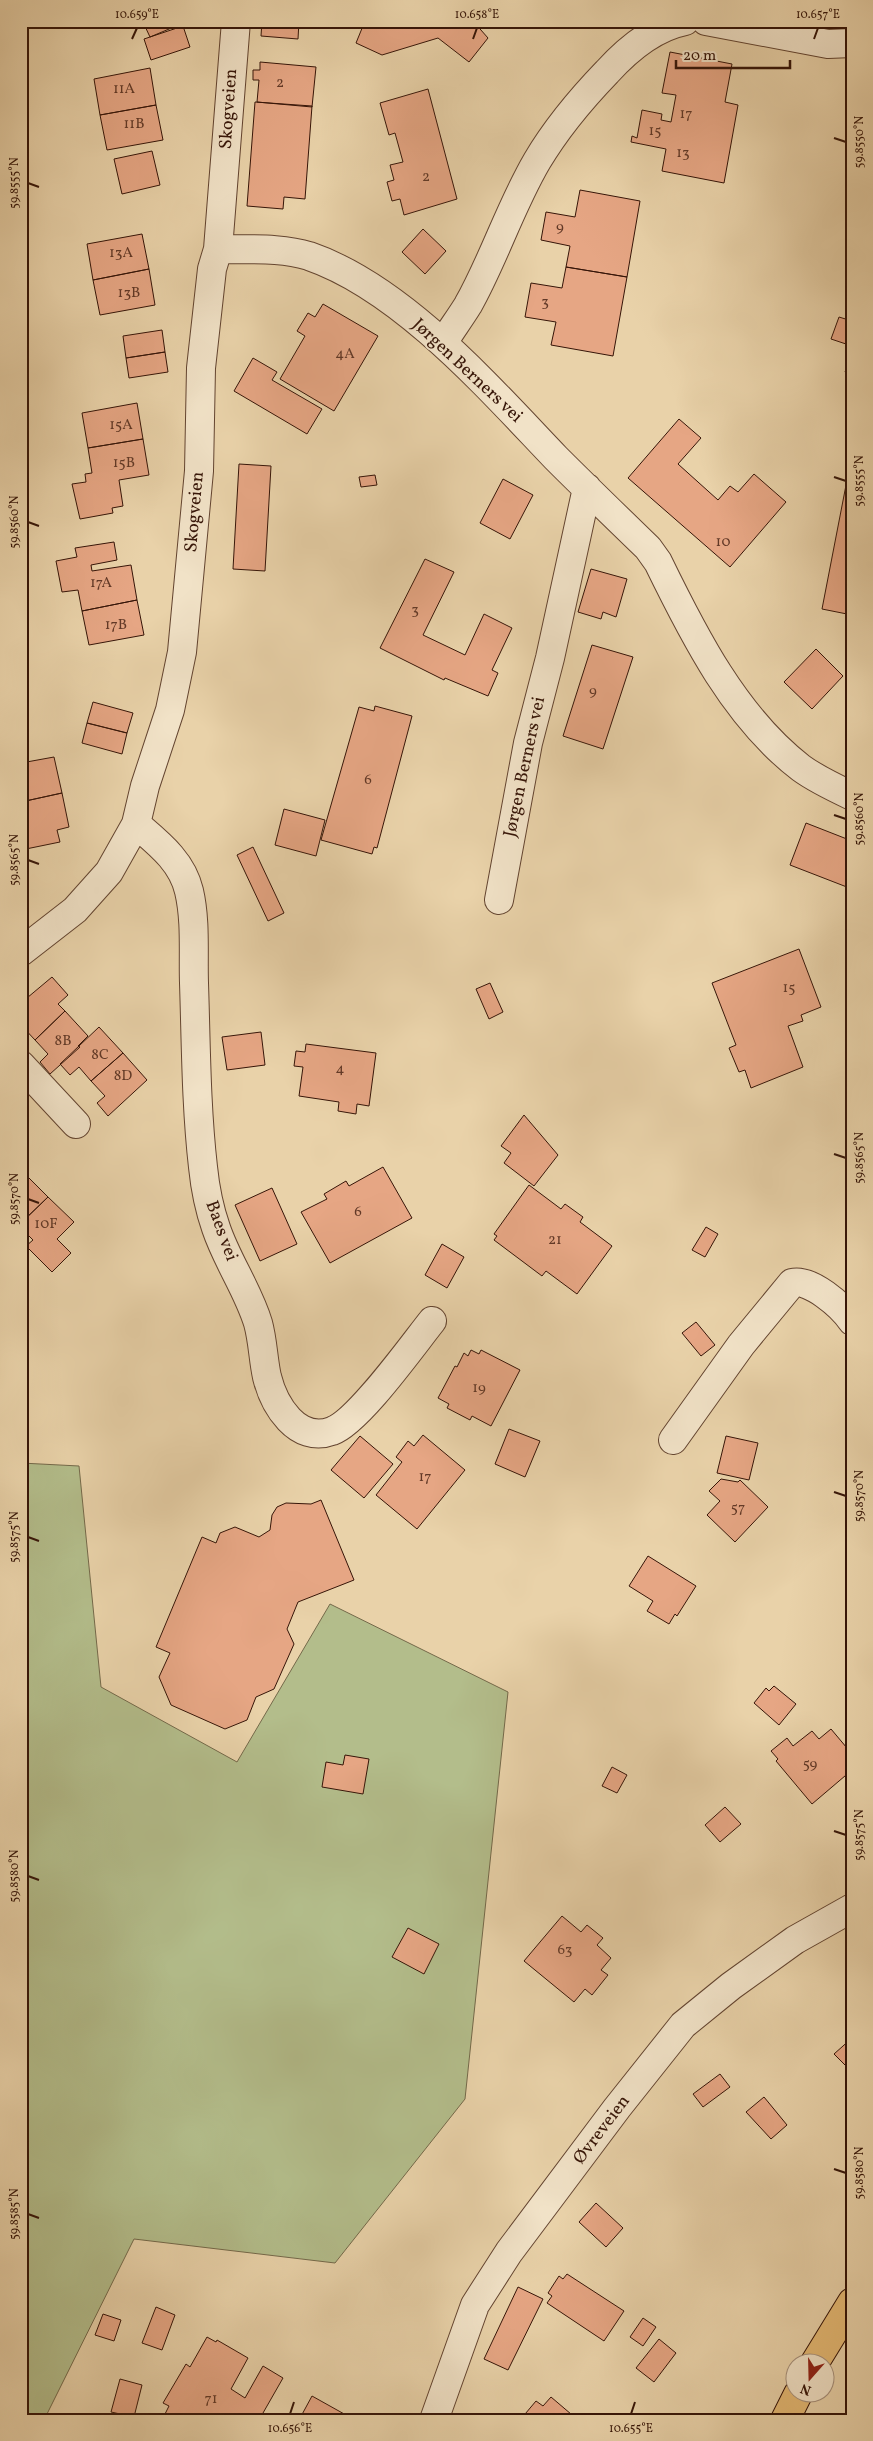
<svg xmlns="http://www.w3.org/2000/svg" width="873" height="2441" font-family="Vollkorn,serif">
  <rect width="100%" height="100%" fill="#e9d2a9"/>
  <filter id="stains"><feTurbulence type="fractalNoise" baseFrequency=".004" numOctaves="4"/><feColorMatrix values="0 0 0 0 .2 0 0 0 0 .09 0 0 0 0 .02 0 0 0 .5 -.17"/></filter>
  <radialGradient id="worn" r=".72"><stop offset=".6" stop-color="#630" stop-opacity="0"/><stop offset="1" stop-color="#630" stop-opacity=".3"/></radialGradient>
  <path fill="#b3bd8b" stroke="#74694a" d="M 21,1463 L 79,1466 L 101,1687 L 237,1762 L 330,1604 L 508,1692 L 465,2099 L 335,2263 L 134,2239 L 44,2420 L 21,2420 Z"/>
  <path fill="#e6a684" stroke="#361508" d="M 180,21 L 181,24 L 150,37 L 143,22 Z
    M 262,21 L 299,21 L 298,39 L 261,36 Z
    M 365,21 L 372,21 L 383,26 L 389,21 L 473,21 L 488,38 L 469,62 L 438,38 L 382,55 L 356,43 Z
    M 183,26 L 190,47 L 151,60 L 144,39 Z
    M 670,52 L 732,64 L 725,102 L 738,105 L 724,183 L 662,171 L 666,149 L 631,142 L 632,136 L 637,138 L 642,110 L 662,114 L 661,120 L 671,122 L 676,95 L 662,93 Z
    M 260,62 L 316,67 L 312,107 L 257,102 L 259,80 L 253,80 L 253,70 L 260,70 Z
    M 150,68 L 156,105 L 100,115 L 94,79 Z
    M 428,89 L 457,199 L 404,215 L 400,199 L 392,201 L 387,182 L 394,180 L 390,165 L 403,162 L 395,133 L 389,135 L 380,103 Z
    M 255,102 L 312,106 L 305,199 L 284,197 L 283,209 L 247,206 Z
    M 156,105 L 163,140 L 107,150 L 100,115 Z
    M 152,151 L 160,185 L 122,194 L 114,159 Z
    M 580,190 L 640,201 L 627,277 L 566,267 L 570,246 L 541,240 L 546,212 L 575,217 Z
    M 423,229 L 446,251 L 425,274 L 402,252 Z
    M 142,234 L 149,269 L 93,280 L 87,244 Z
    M 566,267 L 627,277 L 613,356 L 551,345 L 556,322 L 525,317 L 531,283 L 562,288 Z
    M 149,269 L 155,305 L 100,315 L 93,280 Z
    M 323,304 L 378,336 L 334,411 L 280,379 L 305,336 L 297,331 L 308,313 L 315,317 Z
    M 839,317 L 852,321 L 852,346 L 831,339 Z
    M 162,330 L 165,352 L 126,358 L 123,336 Z
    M 165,352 L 168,372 L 129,378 L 126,358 Z
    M 852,355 L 852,374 L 845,372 Z
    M 253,358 L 277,372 L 272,380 L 322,409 L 307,434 L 234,391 Z
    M 137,403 L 143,439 L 88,448 L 82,413 Z
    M 679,419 L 701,438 L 678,464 L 718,500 L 730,486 L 738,492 L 754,474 L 786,502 L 730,567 L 628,478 Z
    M 143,439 L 149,475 L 119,480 L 123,506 L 112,508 L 113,513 L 80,519 L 72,484 L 86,482 L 85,474 L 92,473 L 88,448 Z
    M 239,464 L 271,466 L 265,571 L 233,569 Z
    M 375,475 L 377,485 L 361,487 L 359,477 Z
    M 503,479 L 533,495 L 510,539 L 480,523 Z
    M 847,480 L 852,481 L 852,615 L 822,609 Z
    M 114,542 L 117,560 L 91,565 L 92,571 L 131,565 L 137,600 L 82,611 L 78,590 L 62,592 L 56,561 L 77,557 L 75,548 Z
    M 425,559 L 454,572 L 423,635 L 465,655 L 484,614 L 512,628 L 492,670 L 498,673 L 488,696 L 445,678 L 444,680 L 380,648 Z
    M 591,569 L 627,579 L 616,617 L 603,612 L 601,619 L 578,612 Z
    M 137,600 L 144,635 L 89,645 L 82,611 Z
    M 592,645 L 633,657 L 603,749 L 563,736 Z
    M 816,649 L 843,676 L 812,709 L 784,682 Z
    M 93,702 L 133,713 L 127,733 L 87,723 Z
    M 375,706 L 412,716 L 377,848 L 374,847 L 372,854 L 321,840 L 359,707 L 374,711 Z
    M 87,723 L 127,733 L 122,754 L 82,743 Z
    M 54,757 L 62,793 L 21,802 L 21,763 Z
    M 62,793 L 69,827 L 57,830 L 60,842 L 21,850 L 21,802 Z
    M 284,809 L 325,820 L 316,856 L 275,845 Z
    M 806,823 L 852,841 L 852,889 L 790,865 Z
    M 253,847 L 284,913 L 268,921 L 237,855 Z
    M 799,949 L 821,1007 L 801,1015 L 803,1021 L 788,1026 L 803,1067 L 751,1088 L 745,1070 L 739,1072 L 729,1048 L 736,1045 L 712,983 Z
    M 52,977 L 68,995 L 58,1004 L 65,1011 L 35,1040 L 21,1025 L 21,1003 Z
    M 490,983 L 503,1012 L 489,1019 L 476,989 Z
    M 65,1011 L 88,1036 L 78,1046 L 80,1047 L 50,1074 L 40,1062 L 48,1054 L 35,1040 Z
    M 99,1027 L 123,1053 L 91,1081 L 79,1067 L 70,1075 L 60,1064 Z
    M 261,1032 L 265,1065 L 227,1070 L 222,1037 Z
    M 306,1044 L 376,1053 L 369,1106 L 357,1104 L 356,1114 L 338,1111 L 339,1102 L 299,1096 L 303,1067 L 294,1066 L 296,1051 L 305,1052 Z
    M 123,1053 L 147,1080 L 108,1116 L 97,1103 L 105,1096 L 91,1081 Z
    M 524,1115 L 558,1155 L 534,1186 L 504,1163 L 511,1153 L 501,1146 Z
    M 383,1167 L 412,1218 L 330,1263 L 301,1212 L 327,1199 L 324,1194 L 346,1181 L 349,1186 Z
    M 22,1171 L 48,1197 L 21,1223 L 21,1172 Z
    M 529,1185 L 561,1209 L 565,1204 L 583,1217 L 580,1222 L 612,1246 L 577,1294 L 546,1271 L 542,1276 L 494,1240 L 497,1236 L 494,1234 Z
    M 272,1188 L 297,1244 L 260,1261 L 235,1205 Z
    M 48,1197 L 74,1222 L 57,1239 L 71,1253 L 52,1272 L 26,1246 L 33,1240 L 21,1228 L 21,1223 Z
    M 706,1227 L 718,1234 L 705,1257 L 692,1250 Z
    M 442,1244 L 464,1257 L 447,1288 L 425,1275 Z
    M 696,1322 L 715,1345 L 701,1356 L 682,1333 Z
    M 471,1350 L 479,1354 L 481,1350 L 520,1370 L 491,1426 L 472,1416 L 470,1420 L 447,1408 L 449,1404 L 438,1398 L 455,1366 L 457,1367 L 464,1353 L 468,1356 Z
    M 509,1429 L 540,1441 L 525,1477 L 495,1464 Z
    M 423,1435 L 465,1470 L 417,1529 L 376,1495 L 402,1462 L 396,1457 L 408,1441 L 414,1446 Z
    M 360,1436 L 393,1464 L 364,1498 L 331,1470 Z
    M 726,1436 L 758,1443 L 749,1480 L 717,1473 Z
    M 721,1479 L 738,1482 L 740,1480 L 768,1507 L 735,1542 L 707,1515 L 720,1501 L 709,1491 Z
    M 321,1500 L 354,1580 L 298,1602 L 287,1629 L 294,1644 L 274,1689 L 256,1697 L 247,1720 L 225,1729 L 171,1705 L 159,1677 L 170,1653 L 156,1647 L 202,1537 L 216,1543 L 220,1533 L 235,1527 L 259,1537 L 270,1530 L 272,1515 L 277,1507 L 286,1503 L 311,1504 Z
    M 648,1556 L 696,1586 L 677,1616 L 675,1614 L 669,1624 L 647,1611 L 653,1601 L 629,1586 Z
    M 774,1686 L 796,1704 L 779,1725 L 754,1703 L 766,1688 L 769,1691 Z
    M 831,1729 L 852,1754 L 852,1770 L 812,1804 L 776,1761 L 778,1759 L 771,1751 L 787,1738 L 793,1746 L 812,1731 L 819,1739 Z
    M 345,1755 L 369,1759 L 363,1794 L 322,1787 L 326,1762 L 343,1765 Z
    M 612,1767 L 627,1775 L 617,1793 L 602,1786 Z
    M 725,1807 L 741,1824 L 720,1842 L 705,1825 Z
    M 562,1916 L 581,1932 L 587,1925 L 603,1938 L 597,1945 L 611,1958 L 601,1970 L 608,1975 L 592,1995 L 585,1989 L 574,2002 L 524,1961 Z
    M 408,1928 L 439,1944 L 424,1974 L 392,1957 Z
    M 852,2038 L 852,2072 L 834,2054 Z
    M 720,2074 L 730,2087 L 703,2107 L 693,2094 Z
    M 764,2097 L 787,2125 L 771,2139 L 746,2112 Z
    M 596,2203 L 623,2228 L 606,2247 L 579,2222 Z
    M 567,2274 L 624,2311 L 604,2341 L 547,2303 L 552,2296 L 548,2293 L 559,2276 L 563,2279 Z
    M 518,2287 L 543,2299 L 508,2370 L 484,2359 Z
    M 156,2307 L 175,2315 L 162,2350 L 142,2343 Z
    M 103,2314 L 121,2320 L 114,2341 L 95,2335 Z
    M 643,2318 L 656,2327 L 643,2346 L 630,2337 Z
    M 207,2337 L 216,2342 L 217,2340 L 248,2358 L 231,2389 L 245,2398 L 263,2366 L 283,2378 L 259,2420 L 162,2420 L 169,2406 L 163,2403 L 186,2364 L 190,2367 Z
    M 659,2339 L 676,2353 L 654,2382 L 636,2368 Z
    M 120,2379 L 142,2385 L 134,2417 L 111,2412 Z
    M 312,2396 L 346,2415 L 343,2420 L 299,2420 Z
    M 551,2397 L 578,2420 L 520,2420 L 536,2401 L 543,2406 Z"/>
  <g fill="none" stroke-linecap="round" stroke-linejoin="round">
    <g stroke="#634430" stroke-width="30">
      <path id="minor" d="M 706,21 L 828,44 L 852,43
        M 218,249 C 248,250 280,247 309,256 C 402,288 489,388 556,458 C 586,488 617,518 648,548 L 658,562 C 694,636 735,717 801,768 C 816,779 835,788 852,796
        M 443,343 C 451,330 460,318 468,305 C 494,259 510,207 537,161 C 556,129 580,100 607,72 C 627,50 655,27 685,21
        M 136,824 C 158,843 182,861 189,891 C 196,921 193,953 194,983 C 196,1044 196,1106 203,1167 C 205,1187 209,1208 216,1228 C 227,1261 248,1290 258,1323 C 263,1341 263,1359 267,1377 C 274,1405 297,1444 332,1431 C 358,1422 412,1346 432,1321
        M 499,900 L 528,743 L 550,658 L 587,488
        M 21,952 L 75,910 L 109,872 L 136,824 L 145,786 L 170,710 L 182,652 L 199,471 L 201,368 L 212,269 L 218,249 L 236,21
        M 21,1065 L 76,1124
        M 673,1440 L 741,1345 L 792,1283 C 810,1278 842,1306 852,1321
        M 434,2420 L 475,2305 L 509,2252 L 617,2108 L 683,2025 L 731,1986 L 795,1940 L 852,1908"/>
    </g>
    <g stroke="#361508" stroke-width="30">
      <path id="major" d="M 814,2364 L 852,2302
        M 785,2420 L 798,2394"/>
    </g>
    <use href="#minor" stroke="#f1e2c7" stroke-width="28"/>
    <use href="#major" stroke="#e4b974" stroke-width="28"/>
  </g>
  <path fill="none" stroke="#361508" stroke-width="2" d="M 132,39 L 137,28M 473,39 L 477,28M 814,39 L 818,28M 834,138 L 846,142M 28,183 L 39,187M 834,477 L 846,481M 28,522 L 39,526M 834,815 L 846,819M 28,860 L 39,864M 834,1154 L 846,1158M 28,1199 L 39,1203M 834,1492 L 846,1496M 28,1537 L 39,1541M 834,1831 L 846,1835M 28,1876 L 39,1880M 834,2169 L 846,2173M 28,2214 L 39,2218M 290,2414 L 294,2402M 631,2414 L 635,2402"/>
  <g text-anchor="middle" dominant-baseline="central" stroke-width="4" stroke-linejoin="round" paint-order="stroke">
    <g font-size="15" fill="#623927">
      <text x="280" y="83">2</text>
      <text x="124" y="89">11A</text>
      <text x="686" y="114">17</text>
      <text x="134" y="124">11B</text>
      <text x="655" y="131">15</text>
      <text x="683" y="153">13</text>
      <text x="426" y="177">2</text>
      <text x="560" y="227">9</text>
      <text x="121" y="253">13A</text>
      <text x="129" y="293">13B</text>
      <text x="545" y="302">3</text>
      <text x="345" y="354">4A</text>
      <text x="121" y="425">15A</text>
      <text x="124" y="463">15B</text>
      <text x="723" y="542">10</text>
      <text x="101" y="583">17A</text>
      <text x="415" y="610">3</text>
      <text x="116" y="625">17B</text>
      <text x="593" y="691">9</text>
      <text x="368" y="780">6</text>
      <text x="789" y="988">15</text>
      <text x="63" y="1041">8B</text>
      <text x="100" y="1055">8C</text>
      <text x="340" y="1069">4</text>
      <text x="123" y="1076">8D</text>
      <text x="358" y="1212">6</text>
      <text x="46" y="1224">10F</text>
      <text x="555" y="1240">21</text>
      <text x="479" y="1388">19</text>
      <text x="425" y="1477">17</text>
      <text x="738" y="1508">57</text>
      <text x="810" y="1764">59</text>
      <text x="565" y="1950">63</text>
      <text x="211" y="2399">71</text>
    </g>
    <g font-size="18" fill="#361508" stroke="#f1e2c7">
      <text transform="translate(229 109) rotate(-86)">Skogveien</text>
      <text transform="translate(467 371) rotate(43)">Jørgen Berners vei</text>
      <text transform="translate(195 512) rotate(-85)">Skogveien</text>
      <text transform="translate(525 767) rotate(-78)">Jørgen Berners vei</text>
      <text transform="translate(221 1231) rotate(70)">Baes vei</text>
      <text transform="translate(602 2130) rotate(-53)">Øvreveien</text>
    </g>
  </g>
  <rect width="873" height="2441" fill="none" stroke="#e9d2a9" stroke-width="55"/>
  <g transform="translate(810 2378) rotate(200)"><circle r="24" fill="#f1e2c7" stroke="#a6907b"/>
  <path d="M0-4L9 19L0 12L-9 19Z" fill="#8f2418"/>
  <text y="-8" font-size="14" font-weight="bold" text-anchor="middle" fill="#361508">N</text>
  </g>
  <path d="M676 60v8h114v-8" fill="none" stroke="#361508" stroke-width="2.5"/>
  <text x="683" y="60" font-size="15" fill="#361508" stroke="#f1e2c7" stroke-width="4" paint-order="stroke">20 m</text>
  <rect x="28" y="28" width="818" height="2386" fill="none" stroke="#361508" stroke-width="2"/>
  <g font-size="12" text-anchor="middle" fill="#361508">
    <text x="137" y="18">10.659°E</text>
    <text x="477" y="18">10.658°E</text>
    <text x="818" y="18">10.657°E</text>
    <text transform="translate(859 142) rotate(-90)" y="4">59.8550°N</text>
    <text transform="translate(14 183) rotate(-90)" y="4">59.8555°N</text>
    <text transform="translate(859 481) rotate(-90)" y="4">59.8555°N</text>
    <text transform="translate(14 522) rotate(-90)" y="4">59.8560°N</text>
    <text transform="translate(859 819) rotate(-90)" y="4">59.8560°N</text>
    <text transform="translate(14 860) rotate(-90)" y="4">59.8565°N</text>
    <text transform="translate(859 1158) rotate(-90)" y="4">59.8565°N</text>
    <text transform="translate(14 1199) rotate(-90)" y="4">59.8570°N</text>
    <text transform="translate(859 1496) rotate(-90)" y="4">59.8570°N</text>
    <text transform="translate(14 1537) rotate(-90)" y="4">59.8575°N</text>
    <text transform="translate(859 1835) rotate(-90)" y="4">59.8575°N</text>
    <text transform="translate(14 1876) rotate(-90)" y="4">59.8580°N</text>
    <text transform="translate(859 2173) rotate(-90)" y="4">59.8580°N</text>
    <text transform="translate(14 2214) rotate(-90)" y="4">59.8585°N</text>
    <text x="290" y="2432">10.656°E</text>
    <text x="631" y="2432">10.655°E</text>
  </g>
  <rect width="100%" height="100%" filter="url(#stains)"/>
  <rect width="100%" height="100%" fill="url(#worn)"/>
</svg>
